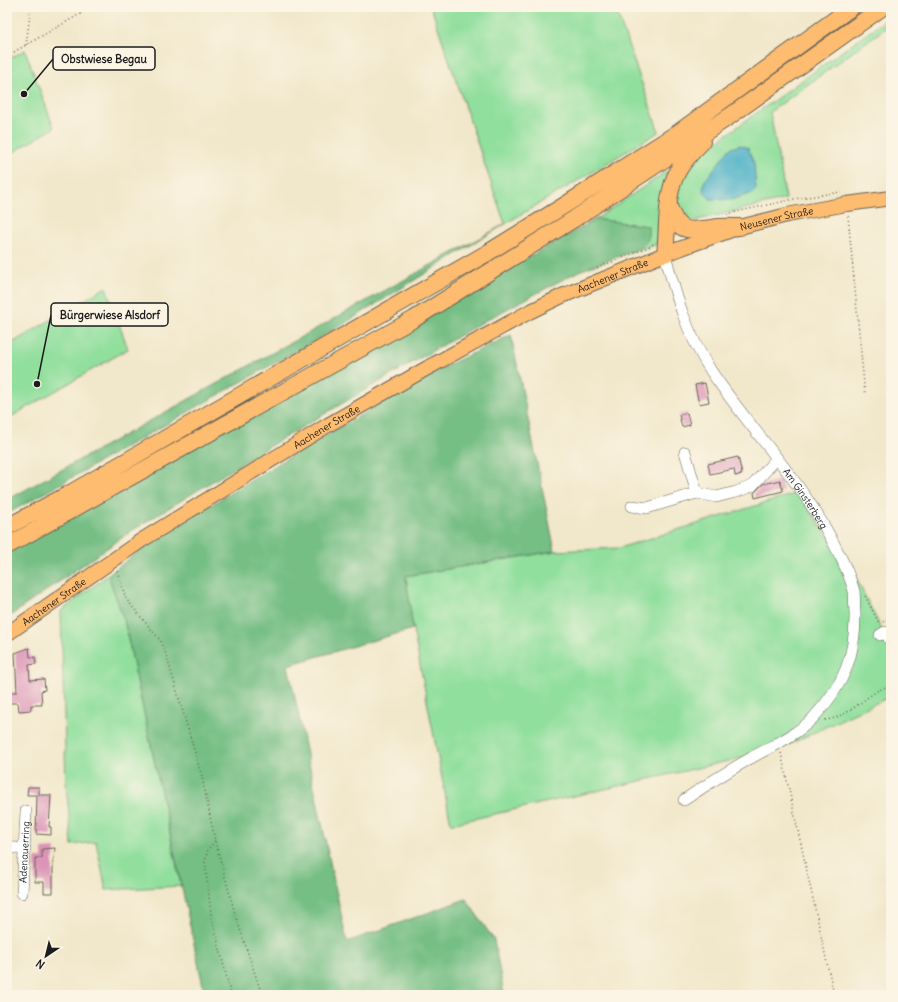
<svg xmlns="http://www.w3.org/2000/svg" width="898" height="1002" font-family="Delius,sans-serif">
  <rect width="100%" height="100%" fill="#fcf5e5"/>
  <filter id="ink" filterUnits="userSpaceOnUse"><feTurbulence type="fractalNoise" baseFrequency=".025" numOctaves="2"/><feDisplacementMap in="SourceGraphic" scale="8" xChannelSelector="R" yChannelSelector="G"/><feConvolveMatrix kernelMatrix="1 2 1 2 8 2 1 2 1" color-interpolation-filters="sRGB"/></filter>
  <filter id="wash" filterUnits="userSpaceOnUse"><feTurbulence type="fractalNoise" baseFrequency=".012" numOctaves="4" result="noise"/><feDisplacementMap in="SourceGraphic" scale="16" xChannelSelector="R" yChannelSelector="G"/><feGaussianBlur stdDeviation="0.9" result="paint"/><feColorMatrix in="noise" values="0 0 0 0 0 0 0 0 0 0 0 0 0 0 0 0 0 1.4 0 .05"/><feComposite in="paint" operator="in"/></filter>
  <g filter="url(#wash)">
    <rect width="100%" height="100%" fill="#f1e7ca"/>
    <path fill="#91df9d" stroke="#567e5c" d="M 431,7 L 615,7 L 659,132 L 505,224 Z
      M 891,16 L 891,24 L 770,112 L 786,199 L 685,223 L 676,210 L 677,186 L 697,156 Z
      M 25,50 L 54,128 L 7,156 L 7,60 Z
      M 667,171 L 656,245 L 639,249 L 648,239 L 596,219 Z
      M 106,287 L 128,349 L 7,419 L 7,346 Z
      M 797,493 L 852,570 L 891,648 L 891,696 L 777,750 L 451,824 L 413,629 L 405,576 L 555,551 L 619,548 Z
      M 108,575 L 124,620 L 181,886 L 106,890 L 96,842 L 72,845 L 66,784 L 61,611 Z"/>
    <path fill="#74be84" stroke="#486d50" d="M 596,219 L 648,226 L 648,239 L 639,249 L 579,271 L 486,320 L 372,386 L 275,443 L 133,530 L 7,618 L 7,553 Z
      M 505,224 L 337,328 L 7,514 L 7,500 Z
      M 511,335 L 555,551 L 406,576 L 413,629 L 288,665 L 347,942 L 466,899 L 494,940 L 504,995 L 205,995 L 124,620 L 108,575 L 155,539 L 304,448 L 444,367 Z"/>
    <path fill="#48b0c7" stroke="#326672" d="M 740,145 L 748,148 L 754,163 L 756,189 L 753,193 L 731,200 L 710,199 L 703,191 L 704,182 L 729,149 Z"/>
    <g id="blocks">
      <path fill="#db93b7" d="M 705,383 L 709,402 L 699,404 L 695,385 Z
        M 687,413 L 690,425 L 682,427 L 679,415 Z
        M 738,457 L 742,474 L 735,476 L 734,469 L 710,474 L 708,464 Z
        M 780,480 L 783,491 L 755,498 L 754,493 L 763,484 Z
        M 29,648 L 30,657 L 35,657 L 36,664 L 29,665 L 30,680 L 44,679 L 45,690 L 41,691 L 42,705 L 31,705 L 31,710 L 19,711 L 18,703 L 7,703 L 7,692 L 17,692 L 15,653 Z
        M 28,787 L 39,787 L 39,795 L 51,795 L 49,827 L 51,827 L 51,835 L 36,834 L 37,795 L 27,795 Z
        M 55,848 L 54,859 L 53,859 L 53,893 L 44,893 L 44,882 L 35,882 L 35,858 L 42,858 L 42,849 Z"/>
    </g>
  </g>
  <g filter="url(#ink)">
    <use href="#blocks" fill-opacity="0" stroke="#676359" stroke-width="1"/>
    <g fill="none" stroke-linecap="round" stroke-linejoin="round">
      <g stroke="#676359" stroke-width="12">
        <g id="minor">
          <path id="s1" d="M 665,254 C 676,297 687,334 711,371 C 752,432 805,484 837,550 C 844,563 850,577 854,591 C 855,598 854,605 855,612 C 856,655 844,685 814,717 C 797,735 772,746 751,758 C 728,771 706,785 684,800"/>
          <path d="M 685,452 L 697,493"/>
          <path d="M 632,506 L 647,508 L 697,493 L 716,497 L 736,492 L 752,486 L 777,458"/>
          <path d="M 880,635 L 885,632 L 891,642"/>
          <path d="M 7,847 L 25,849"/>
          <path id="s2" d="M 22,893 L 26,811"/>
        </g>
      </g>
      <g stroke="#676359" stroke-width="16">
        <g id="major">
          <path id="s3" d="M 7,634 L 142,540 L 328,425 L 422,371 L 529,312 L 562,296 L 665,254 L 740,227 L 787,215 L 847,204 L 891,198"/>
        </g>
      </g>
      <g stroke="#676359" stroke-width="18">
        <path id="highway" d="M 669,206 C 678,234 688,231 712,228 C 722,226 731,227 740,227
          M 665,254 C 668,228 665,194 678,171 C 684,160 693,151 702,142
          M 7,527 L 67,495 L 489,252 L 565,205 L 679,132 L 852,7
          M 7,546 L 414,319 L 574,219 L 730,116 L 883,7"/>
      </g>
      <path stroke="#676359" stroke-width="1.5" stroke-dasharray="1 3" stroke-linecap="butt" d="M 26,45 L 31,7
        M 7,56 L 92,7
        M 727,214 L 794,199 L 841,192
        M 848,216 L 865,395
        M 597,268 L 651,246 L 653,244
        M 117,571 L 126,599 L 160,640 L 166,654 L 202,777 L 215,841 L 236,917 L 262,995
        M 865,596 L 879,623
        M 883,622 L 891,616
        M 825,720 C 845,718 860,702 877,691 C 881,689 886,687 891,685
        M 781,753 L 834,995
        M 215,841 L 208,849 L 205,862 L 208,889 L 211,914 L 231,995"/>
      <use href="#minor" stroke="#fff" stroke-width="11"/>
      <use href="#major" stroke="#fdbc6f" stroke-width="14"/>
      <use href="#highway" stroke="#fdbc6f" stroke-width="16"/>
    </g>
  </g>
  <g text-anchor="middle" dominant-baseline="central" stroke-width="3" stroke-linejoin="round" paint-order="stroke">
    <g font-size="10" fill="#1c1c1c" stroke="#fcf5e5">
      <text stroke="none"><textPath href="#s3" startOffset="879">Neusener Straße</textPath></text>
      <text stroke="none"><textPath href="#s3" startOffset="705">Aachener Straße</textPath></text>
      <text stroke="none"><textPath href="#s3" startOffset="381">Aachener Straße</textPath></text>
      <text stroke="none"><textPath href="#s1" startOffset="285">Am Ginsterberg</textPath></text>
      <text stroke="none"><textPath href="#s3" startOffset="57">Aachener Straße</textPath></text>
      <text stroke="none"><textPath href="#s2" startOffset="41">Adenauerring</textPath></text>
    </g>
  </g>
  <path fill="none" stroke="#1c1c1c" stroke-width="1.5" d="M24 94L53 59M37 384L51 315"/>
  <g fill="#1c1c1c" stroke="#fcf5e5" stroke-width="1.5">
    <circle cx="24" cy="94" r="4"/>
    <circle cx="37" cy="384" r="4"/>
  </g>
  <g fill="#fcf5e5" stroke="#1c1c1c" stroke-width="1.5">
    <rect x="53" y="47" width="102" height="23" rx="4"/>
    <rect x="51" y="303" width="117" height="23" rx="4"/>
  </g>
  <g font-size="11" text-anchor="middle" font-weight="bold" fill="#1c1c1c">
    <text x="104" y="63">Obstwiese Begau</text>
    <text x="110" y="319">Bürgerwiese Alsdorf</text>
  </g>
  <rect width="898" height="1002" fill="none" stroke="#fcf5e5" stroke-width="24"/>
  <g transform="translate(46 956) rotate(215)" stroke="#fcf5e5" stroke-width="3" paint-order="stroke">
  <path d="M0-3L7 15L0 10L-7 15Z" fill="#1c1c1c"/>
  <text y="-6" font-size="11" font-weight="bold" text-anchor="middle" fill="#1c1c1c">N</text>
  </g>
</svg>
